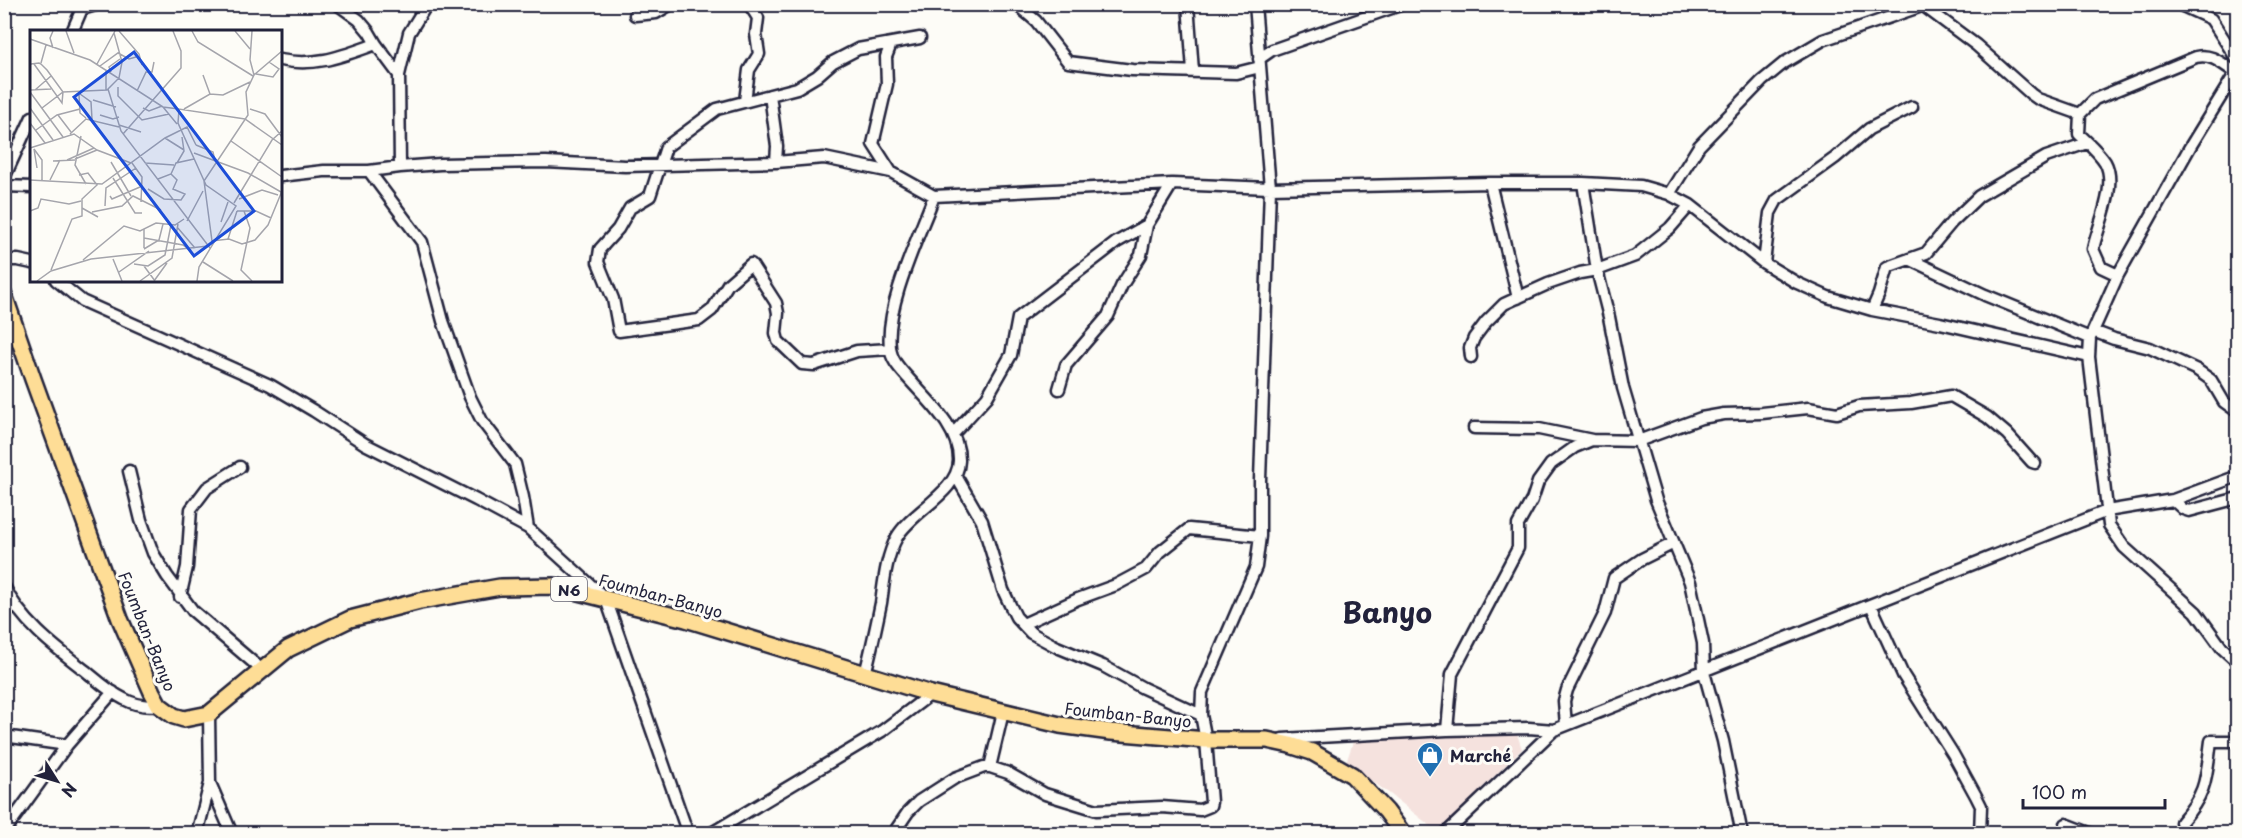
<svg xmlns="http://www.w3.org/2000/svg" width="2242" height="838" font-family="'Playpen Sans',sans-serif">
  <rect width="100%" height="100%" fill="#fdfcf7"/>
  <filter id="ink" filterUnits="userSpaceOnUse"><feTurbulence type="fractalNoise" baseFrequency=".0167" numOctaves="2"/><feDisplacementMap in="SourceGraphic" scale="12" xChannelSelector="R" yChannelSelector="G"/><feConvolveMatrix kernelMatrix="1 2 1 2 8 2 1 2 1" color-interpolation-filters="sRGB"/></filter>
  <g filter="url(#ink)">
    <path fill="#f5e2de" d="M 1517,734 L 1522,749 L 1438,832 L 1390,794 L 1346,763 L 1353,742 Z"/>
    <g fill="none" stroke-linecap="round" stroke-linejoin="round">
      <g stroke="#22223b" stroke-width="15">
        <path id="minor" d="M 337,4 L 359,20 L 369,32 L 376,44 L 399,75
          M 1016,4 L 1036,21 L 1068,62 L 1132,70 L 1236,73 L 1260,67
          M 1188,4 L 1193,71
          M 2178,4 L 2211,19 L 2238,61
          M 1925,7 L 1976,45 L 2031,94 L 2038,99 L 2080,114 L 2095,99 L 2196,57 C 2212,53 2222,64 2235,72
          M 82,9 L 99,4
          M 635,15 L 656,13 L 671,4
          M 72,32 L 84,4
          M 1259,59 L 1272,50 L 1403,4
          M 280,60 C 317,67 342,56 376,44
          M 2238,69 L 2190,147 L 2118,275 L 2090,338 L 2089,357 L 2109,525 L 2124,547 L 2196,612 L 2222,648 L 2232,657 L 2238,659
          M 770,95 L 777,146 L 776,162
          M 745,101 L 749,70 L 759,54 L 756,34 L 758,18 L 749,4
          M 2080,114 L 2079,134 C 2088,143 2098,151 2105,162 C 2118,185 2098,225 2093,249 L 2101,267 L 2118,275
          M 400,167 L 399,75 L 409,33 L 427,4
          M 369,171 L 422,242 L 443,321 L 470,397 L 482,421 L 515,464 L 523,497 L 528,528
          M 891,172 L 873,144 L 887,84 L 886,57 L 891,44
          M 280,176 L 324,171 L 369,171 L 400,167 L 440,164 L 546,162 L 625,166 L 776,162 L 824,158 L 891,172 L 934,196 L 1172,184 L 1270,188 L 1490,183 L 1583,183 L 1641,186 L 1669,194 L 1690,205 L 1764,263 L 1797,283 L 1828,297 L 1872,310 L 1940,323 L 2089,357
          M 4,178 L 32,117
          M 1490,183 L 1518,298
          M 1583,183 L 1597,270 L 1609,317 L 1623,388 L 1656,500 L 1690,582 L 1703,643 L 1704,672 L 1723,741 L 1742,834
          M 4,186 L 32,187
          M 1669,194 L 1699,146 L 1762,81 L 1784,63 L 1823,40 L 1928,4
          M 1909,259 L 1985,295 L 2090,338
          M 4,260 L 18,260 L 32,263
          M 1764,263 L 1770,213 L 1777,200 L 1835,158 L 1869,129 L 1912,107
          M 56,280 L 82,301 L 270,385 L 314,411 L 365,444 L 476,500 L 528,528 L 606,599 L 688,834
          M 1872,310 L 1879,294 L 1887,267 L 1926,253 L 1952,222 L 1979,196 L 2046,157 L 2087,143
          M 2093,331 L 2114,339 L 2150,348 L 2197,370 L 2211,380 L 2224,402 L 2238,412
          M 890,349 L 857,351 L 814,365 L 802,364 L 778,341 L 776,333 L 778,313 L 776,303 L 751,264 L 728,284 L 712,310 L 699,320 L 619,331 L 613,299 L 598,262 L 600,249 L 618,229 L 630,208 L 650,196 L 666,147 L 717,109 L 797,88 L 817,76 L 833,62 L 858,49 L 920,38
          M 1471,357 L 1470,348 L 1474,338 L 1486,322 L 1504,304 L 1548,284 L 1580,273 L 1597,270 L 1635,256 L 1670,228 L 1690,205
          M 1059,389 L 1066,365 L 1108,316 L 1122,285 L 1141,255 L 1147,225
          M 1474,428 L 1539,429 L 1592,440
          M 953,434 L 987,397 L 1011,355 L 1018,318 L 1117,242 L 1147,225 L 1172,184
          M 129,471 L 141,520 L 153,553 L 167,576 L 193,611 L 261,669
          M 956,476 L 982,521 L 1003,590 L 1010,605 L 1016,617 L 1031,633 L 1057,647 L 1103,666 L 1143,688 L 1201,715
          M 2173,500 L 2183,509 L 2189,511 L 2238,498
          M 4,586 C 21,622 56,648 87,672 C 99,682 110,692 124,699 C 135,705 147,707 159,705
          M 180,597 L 187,567 L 191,509 L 207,488 L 240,467
          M 1871,605 L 1903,675 L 1953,754 L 1976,796 L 1981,806 L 1980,834
          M 1023,624 L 1078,599 L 1116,585 L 1146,569 L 1160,552 L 1189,529 L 1260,536
          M 865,674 C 871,651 876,627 881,603 C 884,582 886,557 897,537 C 912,511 958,492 959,461 C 960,428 928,401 908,378 C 900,369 891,360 890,347 C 885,306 919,236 934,196
          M 209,714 L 210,783 L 232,834
          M 1566,725 L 1564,701 L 1567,690 L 1605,613 L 1614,578 L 1642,559 L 1674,543
          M 1447,730 L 1452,674 L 1518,548 L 1518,525 L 1532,500 L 1538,482 L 1551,464 L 1575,447 L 1592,440 L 1638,441 L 1701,418 L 1724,414 L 1762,413 L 1808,408 L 1837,413 L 1859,406 L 1911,403 L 1951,396 L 1987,417 L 2007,434 L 2032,462 L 2035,463
          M 4,736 L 67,745
          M 1282,739 L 1447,730 L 1529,728 L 1554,730
          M 990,767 L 1003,712
          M 2181,822 C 2207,793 2206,778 2211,741 L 2238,741
          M 2066,824 L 2092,834
          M 4,832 L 67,745 L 113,692
          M 197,834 L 210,783
          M 710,834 L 882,731 L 931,694
          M 893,834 L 908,812 L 919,801 L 955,778 L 984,767 L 990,767 L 1008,773 L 1045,794 L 1097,810 L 1162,807 L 1200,810 L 1210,806 L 1211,802 L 1206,740 L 1201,715 L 1202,692 L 1256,567 L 1260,536 L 1260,480 L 1270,188 L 1255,4
          M 1445,834 L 1554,730 L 2107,511 L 2173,500 L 2238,476"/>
      </g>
      <g stroke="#22223b" stroke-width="20">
        <path id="highway" d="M 4,295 L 33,379 L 120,619 L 152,692 L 159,705 L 174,716 L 184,719 L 209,714 L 288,649 L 350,619 L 420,601 L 500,587 L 554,586 L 686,619 L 931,694 L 1060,725 L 1111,732 L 1206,740 L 1267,740 L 1290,745 L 1312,752 L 1352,775 L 1386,811 L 1403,834"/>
      </g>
      <use href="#minor" stroke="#fdfcf7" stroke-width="10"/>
      <use href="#highway" stroke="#fedd96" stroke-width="15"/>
    </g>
  </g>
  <defs>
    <g id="shop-pin" transform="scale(1.35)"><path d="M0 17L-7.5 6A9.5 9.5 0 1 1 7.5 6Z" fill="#1f6fb2" stroke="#fdfcf7"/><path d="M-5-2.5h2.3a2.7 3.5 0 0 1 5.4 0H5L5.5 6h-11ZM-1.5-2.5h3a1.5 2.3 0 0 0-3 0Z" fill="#fff"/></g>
  </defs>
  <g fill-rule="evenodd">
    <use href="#shop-pin" x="1430" y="755"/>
  </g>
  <g text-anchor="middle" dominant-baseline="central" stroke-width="6" stroke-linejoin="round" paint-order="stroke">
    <rect fill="#fdfcf7" stroke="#646373" stroke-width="1.5" x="551" y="577" width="36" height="24" rx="4.5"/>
    <g font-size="15" font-weight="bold" fill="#22223b">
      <text x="569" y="589">N6</text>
    </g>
    <g font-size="16" fill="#22223b" stroke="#fdfcf7">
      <text transform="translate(661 595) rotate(15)">Foumban-Banyo</text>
      <text transform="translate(148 631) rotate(68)">Foumban-Banyo</text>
      <text transform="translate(1128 714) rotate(6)">Foumban-Banyo</text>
    </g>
    <g font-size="16" font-weight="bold" fill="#22223b" stroke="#fdfcf7" text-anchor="start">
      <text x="1450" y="755">Marché</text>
    </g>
    <g font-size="28" font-weight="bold" fill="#22223b" stroke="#fdfcf7">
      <text x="1387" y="611">Banyo</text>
    </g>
  </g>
  <g transform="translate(30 30)">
    <rect width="252" height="252" fill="#fdfcf7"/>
    <path fill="none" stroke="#a5a5ac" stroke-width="1.5" d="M 23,1 L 20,8 L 23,18M 36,1 L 44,23M 89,1 L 109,24 L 112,35M 162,1 L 168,12 L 223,46M 205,1 L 220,19M 222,1 L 220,30 L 224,45M 0,9 L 60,30 L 133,77 L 149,79M 252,21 L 224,45 L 216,62 L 218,85 L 174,151 L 182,211 L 199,209 L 212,214 L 225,210 L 238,195 L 252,161M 11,33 L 16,15M 67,34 L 85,1M 0,35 L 1,34 L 9,33 L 11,34 L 17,40 L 33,62 L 32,73 L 4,34M 70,36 L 88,23 L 99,29 L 106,27M 76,40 L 76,60M 81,42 L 79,37 L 90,29M 226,44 L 243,47 L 249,39 L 239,32M 173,45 L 180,64M 88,57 L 88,66 L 112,90 L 139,84M 78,59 L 91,101 L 180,218M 0,60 L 21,59M 5,60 L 21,46M 107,61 L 116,42 L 122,42 L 124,32M 0,62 L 33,107M 50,64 L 61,72 L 62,89M 49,65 L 50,83 L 56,88M 63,70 L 86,77M 133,77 L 147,94M 0,78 L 23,110M 12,78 L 33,62 L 77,60 L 89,48 L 92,32 L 84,3M 113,78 L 119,81 L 132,76M 154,79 L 180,64 L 193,65 L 220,52M 220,79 L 235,84 L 252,107M 28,85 L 41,102M 70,85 L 83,89 L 89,87M 0,93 L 15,113M 89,95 L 111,102M 6,100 L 27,85 L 50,79M 40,104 L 56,89 L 89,97M 93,104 L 151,38 L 151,21 L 143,1M 51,106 L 45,135 L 56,154M 135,108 L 154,120M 201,111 L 252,147M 166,115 L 183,122 L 185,131M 0,118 L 44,104 L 67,120 L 101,133M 4,119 L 12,130 L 12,150M 4,119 L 7,138M 164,123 L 218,143 L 251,162M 45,129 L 67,120M 37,130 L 64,118M 23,131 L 45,130M 81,132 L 101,166M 102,133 L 112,147 L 111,172M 115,133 L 144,135M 147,133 L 154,121 L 152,107M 83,148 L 105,183 L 112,183M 128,149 L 141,144 L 146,133 L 164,129M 0,150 L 72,154 L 135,108 L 157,97 L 166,115M 20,150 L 30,130M 118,159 L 134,169 L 151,170 L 155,164 L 143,159 L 147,150 L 141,144M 80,166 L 82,169 L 110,157M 209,169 L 232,160 L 248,165M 204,173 L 242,110 L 252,101M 75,176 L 76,158 L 106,138M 52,178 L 68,187M 0,181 L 8,178 L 11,169 L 39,174 L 51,171M 207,181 L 226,181 L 241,188M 214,181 L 220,198 L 211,240 L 222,251M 62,182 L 92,176 L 103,166 L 131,180M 157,191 L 173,161M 191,192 L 198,172M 147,197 L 165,218M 114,199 L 114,218M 114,208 L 153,215 L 161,220M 198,209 L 207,181M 114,219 L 129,210 L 133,194M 83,229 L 92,251M 53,230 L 94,196 L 110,201 L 126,193 L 145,195 L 154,189M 173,232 L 203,251M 104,234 L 118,236 L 135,225 L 141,195M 114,236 L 125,251M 21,240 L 42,189 L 52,186 L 52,169 L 67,155 L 58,143 L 49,145M 89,242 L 119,221M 7,251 L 21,241 L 61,229 L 178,216M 110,251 L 142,228 L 148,194M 124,251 L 137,233M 167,251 L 169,237 L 206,176 L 176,155 L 148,93 L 149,79 L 215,89 L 252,115"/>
    <path fill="#1d4ed8" fill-opacity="0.15" stroke="#1d4ed8" stroke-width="3" d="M 104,22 L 224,181 L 164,226 L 44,67 Z"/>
    <rect width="252" height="252" fill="none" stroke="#22223b" stroke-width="3"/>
  </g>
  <rect width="2242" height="838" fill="none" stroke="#fdfcf7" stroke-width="24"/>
  <rect x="12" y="12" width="2218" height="814" fill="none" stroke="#22223b" stroke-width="2" filter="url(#ink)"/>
  <g transform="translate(57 781) rotate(127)" stroke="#fdfcf7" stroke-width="4.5" paint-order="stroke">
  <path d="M0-4.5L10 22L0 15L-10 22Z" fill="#22223b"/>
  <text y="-9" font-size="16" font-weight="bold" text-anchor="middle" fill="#22223b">N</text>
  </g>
  <path d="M2023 799v9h142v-9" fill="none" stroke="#22223b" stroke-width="3"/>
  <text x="2032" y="799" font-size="18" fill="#22223b" stroke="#fdfcf7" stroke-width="4.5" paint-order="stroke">100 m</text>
</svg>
